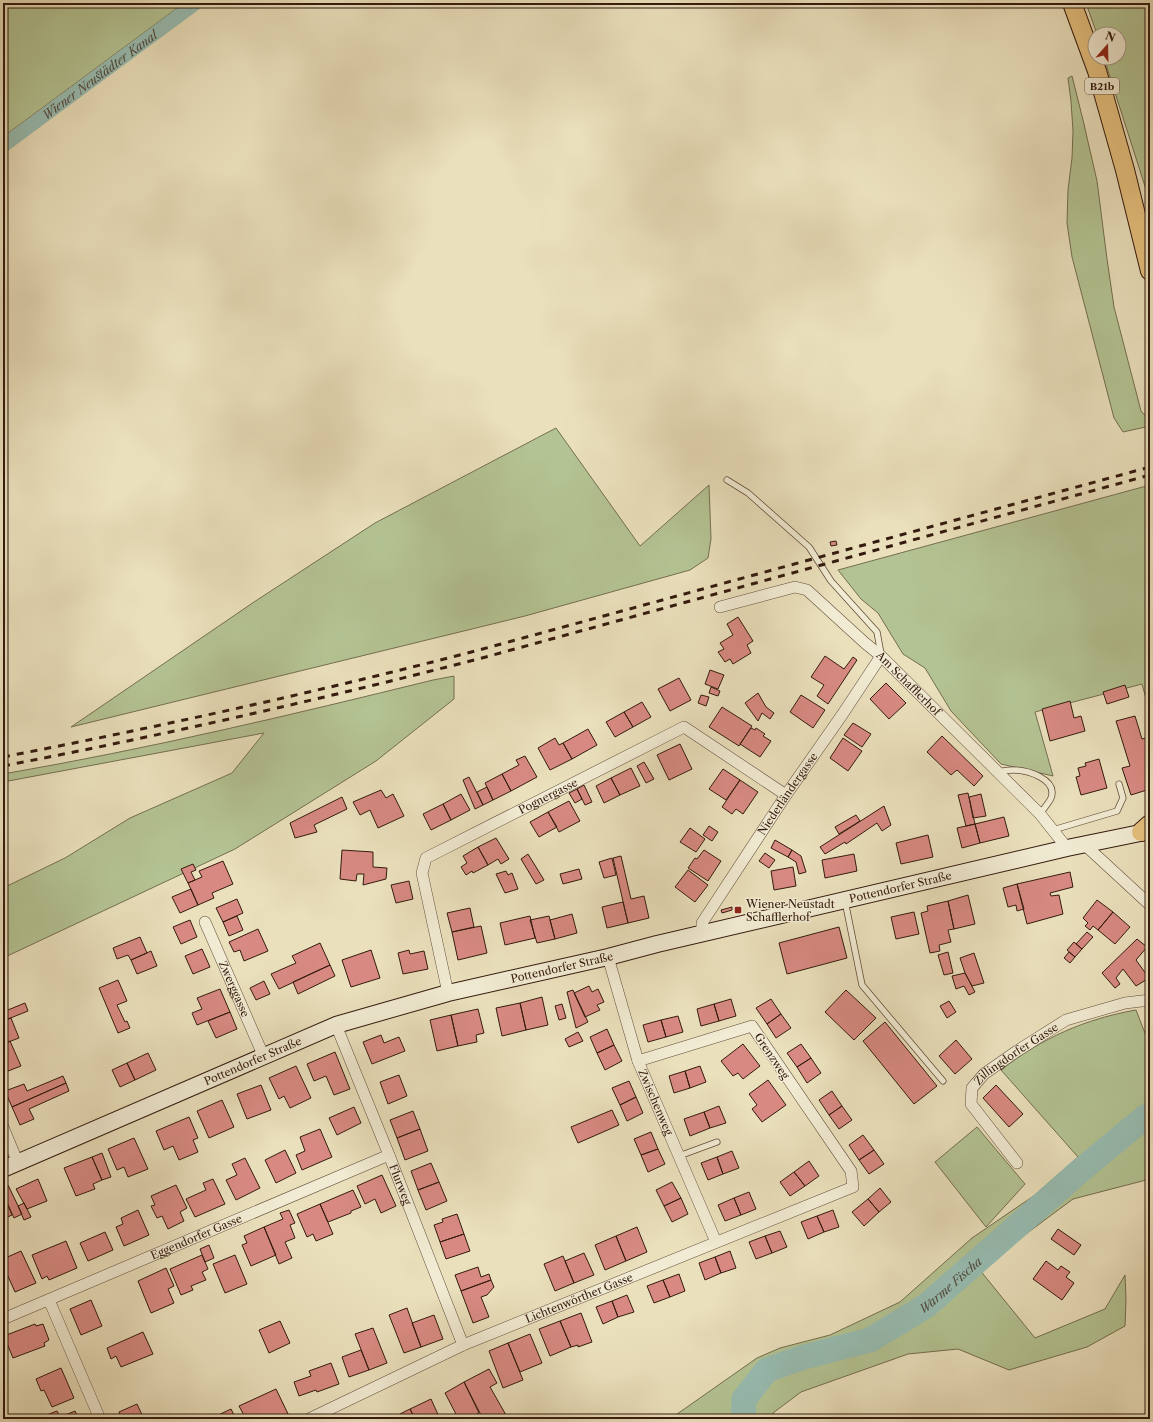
<svg xmlns="http://www.w3.org/2000/svg" width="1153" height="1422" font-family="'Libre Caslon Text',serif">
  <rect width="100%" height="100%" fill="#eae0bc"/>
  <filter id="stains"><feTurbulence type="fractalNoise" baseFrequency=".005" numOctaves="4"/><feColorMatrix values="0 0 0 0 .2 0 0 0 0 .09 0 0 0 0 .02 0 0 0 .5 -.17"/></filter>
  <radialGradient id="worn" r=".72"><stop offset=".6" stop-color="#630" stop-opacity="0"/><stop offset="1" stop-color="#630" stop-opacity=".3"/></radialGradient>
  <path fill="#b4c393" stroke="#746e50" d="M 3,3 L 184,3 L 3,137 Z
    M 1086,3 L 1150,3 L 1150,202 L 1104,58 L 1119,58 L 1119,34 L 1097,34 Z
    M 1072,76 L 1083,120 L 1097,181 L 1107,259 L 1114,307 L 1141,411 L 1150,421 L 1150,426 L 1123,432 L 1114,418 L 1072,257 L 1067,223 L 1068,190 L 1072,158 L 1073,131 L 1071,101 L 1068,78 Z
    M 556,428 L 640,546 L 709,485 L 711,539 L 708,558 L 690,570 L 525,616 L 71,727 L 254,602 L 375,523 Z
    M 1150,485 L 1150,713 L 1142,684 L 1035,712 L 1053,776 L 1001,764 L 951,711 L 925,668 L 903,654 L 878,613 L 861,599 L 838,570 Z
    M 454,676 L 454,699 L 376,761 L 235,849 L 3,958 L 3,888 L 65,858 L 130,818 L 232,773 L 264,733 L 3,782 L 3,774 C 148,749 291,715 433,680 Z
    M 1136,1010 L 1150,1046 L 1150,1179 L 1073,1199 L 979,1269 L 1035,1338 L 1105,1309 L 1125,1275 L 1126,1299 L 1125,1326 L 1087,1347 L 1009,1370 L 958,1349 L 908,1354 L 801,1392 L 773,1413 L 773,1419 L 670,1419 L 757,1358 L 780,1348 L 830,1335 L 900,1302 L 972,1238 L 1035,1195 L 1078,1157 L 1001,1070 C 1042,1038 1085,1019 1136,1010 Z
    M 977,1127 L 1025,1184 L 986,1227 L 935,1162 Z"/>
  <g fill="none" stroke-linecap="round" stroke-linejoin="round">
    <path stroke="#98bdb2" stroke-width="14" id="s1" d="M 3,146 L 196,3"/>
    <path stroke="#98bdb2" stroke-width="25" id="s2" d="M 743,1419 L 744,1399 L 767,1370 L 804,1357 L 870,1340 L 926,1306 L 1080,1171 L 1145,1117 L 1150,1115"/>
  </g>
  <path fill="#d88a82" stroke="#341a0e" d="M 836,541 L 837,545 L 831,546 L 830,542 Z
    M 738,617 L 753,641 L 747,645 L 751,653 L 733,664 L 730,659 L 725,662 L 718,652 L 724,649 L 720,643 L 733,635 L 727,624 Z
    M 825,656 L 844,669 L 853,657 L 857,660 L 828,704 L 817,696 L 824,685 L 811,677 Z
    M 710,670 L 724,675 L 718,689 L 705,684 Z
    M 679,678 L 691,700 L 670,711 L 658,689 Z
    M 886,683 L 906,703 L 889,719 L 870,699 Z
    M 1125,685 L 1129,697 L 1107,704 L 1103,692 Z
    M 711,687 L 720,691 L 718,696 L 709,693 Z
    M 758,693 L 766,707 L 774,713 L 770,719 L 762,713 L 758,721 L 745,703 Z
    M 701,695 L 709,697 L 706,706 L 698,703 Z
    M 801,695 L 825,710 L 813,728 L 790,712 Z
    M 1070,701 L 1074,718 L 1081,716 L 1085,731 L 1050,741 L 1042,709 Z
    M 642,702 L 651,717 L 633,727 L 624,712 Z
    M 722,707 L 752,726 L 739,746 L 709,727 Z
    M 624,712 L 633,727 L 615,737 L 606,722 Z
    M 1135,716 L 1142,739 L 1149,737 L 1150,741 L 1150,789 L 1131,795 L 1122,768 L 1130,766 L 1116,721 Z
    M 853,723 L 871,734 L 862,747 L 844,735 Z
    M 751,728 L 755,730 L 756,728 L 765,734 L 763,736 L 771,741 L 760,757 L 740,744 Z
    M 588,729 L 597,745 L 572,759 L 563,743 Z
    M 942,736 L 983,776 L 974,786 L 957,770 L 951,775 L 927,752 Z
    M 555,738 L 559,745 L 563,743 L 572,759 L 550,770 L 538,748 Z
    M 843,738 L 862,751 L 848,771 L 830,758 Z
    M 680,744 L 692,769 L 669,780 L 657,755 Z
    M 525,756 L 537,777 L 511,791 L 502,774 L 519,765 L 516,760 Z
    M 1099,759 L 1107,788 L 1081,795 L 1076,777 L 1080,776 L 1078,768 L 1086,766 L 1085,763 Z
    M 644,762 L 654,779 L 646,783 L 637,766 Z
    M 631,768 L 640,786 L 620,795 L 611,778 Z
    M 723,769 L 740,780 L 726,800 L 709,789 Z
    M 502,774 L 511,791 L 493,800 L 485,783 Z
    M 469,777 L 483,805 L 475,809 L 463,780 Z
    M 611,778 L 620,795 L 604,803 L 596,786 Z
    M 740,780 L 758,792 L 743,814 L 736,809 L 732,814 L 722,807 Z
    M 584,785 L 592,802 L 585,805 L 577,789 Z
    M 487,787 L 493,800 L 483,805 L 477,792 Z
    M 577,789 L 582,799 L 575,803 L 569,793 Z
    M 381,790 L 386,798 L 393,794 L 404,816 L 378,828 L 370,810 L 360,815 L 353,802 Z
    M 968,793 L 975,824 L 966,826 L 958,795 Z
    M 461,794 L 470,810 L 451,820 L 443,804 Z
    M 981,794 L 986,816 L 973,818 L 969,797 Z
    M 342,797 L 347,809 L 314,825 L 317,832 L 295,838 L 290,823 Z
    M 569,801 L 580,821 L 559,832 L 548,812 Z
    M 443,804 L 451,820 L 431,830 L 423,814 Z
    M 884,806 L 891,825 L 882,831 L 877,823 L 846,844 L 845,842 L 825,854 L 820,847 Z
    M 548,812 L 557,827 L 539,837 L 530,822 Z
    M 856,815 L 860,821 L 839,834 L 835,827 Z
    M 1004,817 L 1009,836 L 980,843 L 975,824 Z
    M 975,824 L 980,843 L 962,848 L 957,828 Z
    M 709,826 L 718,832 L 712,841 L 703,835 Z
    M 690,828 L 705,839 L 696,852 L 680,842 Z
    M 928,835 L 933,857 L 901,864 L 896,843 Z
    M 496,838 L 509,859 L 501,864 L 498,859 L 488,865 L 478,847 Z
    M 775,840 L 792,850 L 788,857 L 771,848 Z
    M 478,847 L 488,865 L 473,873 L 472,871 L 466,875 L 461,867 L 467,863 L 463,856 Z
    M 342,850 L 373,852 L 373,867 L 387,868 L 386,879 L 363,885 L 364,874 L 357,874 L 356,881 L 340,879 Z
    M 704,850 L 721,861 L 708,881 L 688,868 L 695,858 L 697,859 Z
    M 792,850 L 801,856 L 806,872 L 799,874 L 796,862 L 788,857 Z
    M 765,853 L 775,860 L 769,868 L 759,861 Z
    M 528,854 L 544,880 L 536,884 L 521,859 Z
    M 854,854 L 857,871 L 825,878 L 822,860 Z
    M 621,856 L 631,899 L 644,896 L 649,918 L 628,923 L 613,858 Z
    M 612,858 L 616,875 L 604,878 L 599,862 Z
    M 223,861 L 233,884 L 212,893 L 214,898 L 198,905 L 188,883 L 202,877 L 199,871 Z
    M 193,864 L 196,870 L 191,872 L 195,880 L 188,883 L 181,869 Z
    M 793,867 L 796,886 L 774,890 L 771,871 Z
    M 579,869 L 582,879 L 563,884 L 560,874 Z
    M 688,870 L 708,885 L 695,902 L 675,887 Z
    M 506,871 L 508,875 L 512,873 L 518,889 L 505,893 L 496,874 Z
    M 1070,872 L 1073,887 L 1050,893 L 1051,896 L 1059,895 L 1063,914 L 1027,924 L 1017,884 Z
    M 409,881 L 413,899 L 396,903 L 391,885 Z
    M 1017,884 L 1024,909 L 1017,911 L 1016,905 L 1008,907 L 1003,888 Z
    M 191,889 L 198,905 L 180,913 L 172,897 Z
    M 968,895 L 975,924 L 954,929 L 948,901 Z
    M 237,899 L 243,913 L 223,922 L 216,908 Z
    M 1097,900 L 1113,912 L 1098,930 L 1093,926 L 1090,930 L 1085,926 L 1088,923 L 1083,918 Z
    M 948,901 L 954,929 L 948,930 L 951,942 L 939,945 L 940,951 L 930,953 L 921,913 L 928,911 L 927,906 Z
    M 623,902 L 628,923 L 607,928 L 602,907 Z
    M 732,907 L 732,910 L 722,913 L 721,910 Z
    M 470,908 L 474,927 L 452,932 L 447,913 Z
    M 914,912 L 919,934 L 896,939 L 891,917 Z
    M 1113,912 L 1130,927 L 1115,944 L 1098,930 Z
    M 572,914 L 577,933 L 555,939 L 550,920 Z
    M 237,916 L 243,930 L 229,936 L 223,922 Z
    M 530,916 L 535,938 L 505,945 L 500,923 Z
    M 549,916 L 555,939 L 537,943 L 530,920 Z
    M 190,920 L 197,937 L 181,944 L 173,927 Z
    M 481,926 L 487,953 L 458,960 L 452,932 Z
    M 839,927 L 847,958 L 787,974 L 779,943 Z
    M 258,929 L 268,951 L 244,961 L 240,950 L 234,952 L 229,942 Z
    M 1087,932 L 1093,937 L 1082,949 L 1076,944 Z
    M 140,937 L 147,953 L 131,960 L 128,955 L 117,959 L 113,948 Z
    M 1137,939 L 1147,947 L 1136,960 L 1149,978 L 1136,986 L 1123,969 L 1116,978 L 1120,984 L 1115,988 L 1102,973 Z
    M 1074,942 L 1082,949 L 1075,957 L 1067,950 Z
    M 320,943 L 330,965 L 279,989 L 271,974 L 296,963 L 292,956 Z
    M 202,949 L 210,967 L 193,974 L 185,956 Z
    M 371,950 L 380,978 L 351,987 L 342,960 Z
    M 409,950 L 410,954 L 424,951 L 428,969 L 403,974 L 398,953 Z
    M 151,951 L 157,966 L 137,974 L 131,960 Z
    M 948,952 L 953,973 L 944,975 L 938,955 Z
    M 1069,952 L 1075,957 L 1070,963 L 1064,958 Z
    M 974,953 L 984,983 L 972,986 L 965,973 L 960,958 Z
    M 330,965 L 335,976 L 298,994 L 293,982 Z
    M 965,973 L 975,992 L 969,995 L 964,986 L 956,989 L 952,976 Z
    M 118,980 L 127,1001 L 117,1005 L 125,1022 L 127,1021 L 130,1028 L 118,1033 L 99,988 Z
    M 264,981 L 270,994 L 256,1000 L 250,988 Z
    M 589,986 L 592,992 L 598,989 L 604,1002 L 597,1005 L 600,1010 L 585,1017 L 574,993 Z
    M 220,989 L 230,1012 L 197,1025 L 192,1013 L 202,1009 L 197,998 Z
    M 573,990 L 588,1022 L 576,1028 L 567,992 Z
    M 846,990 L 876,1018 L 854,1040 L 825,1012 Z
    M 542,997 L 548,1025 L 526,1030 L 520,1003 Z
    M 731,999 L 736,1016 L 719,1021 L 714,1004 Z
    M 771,999 L 781,1014 L 767,1024 L 756,1008 Z
    M 949,1001 L 956,1012 L 947,1018 L 940,1006 Z
    M 25,1003 L 28,1011 L 3,1021 L 3,1012 Z
    M 520,1003 L 526,1030 L 502,1036 L 496,1008 Z
    M 562,1004 L 566,1018 L 559,1020 L 555,1006 Z
    M 714,1004 L 719,1021 L 701,1026 L 697,1009 Z
    M 478,1009 L 484,1033 L 476,1035 L 477,1042 L 458,1046 L 451,1015 Z
    M 230,1012 L 237,1029 L 216,1038 L 208,1021 Z
    M 781,1014 L 791,1028 L 776,1038 L 767,1024 Z
    M 451,1015 L 458,1046 L 437,1051 L 430,1020 Z
    M 678,1016 L 683,1032 L 666,1037 L 661,1020 Z
    M 11,1018 L 19,1038 L 3,1044 L 3,1021 Z
    M 661,1020 L 666,1037 L 648,1042 L 643,1025 Z
    M 885,1022 L 937,1086 L 914,1104 L 863,1041 Z
    M 607,1029 L 614,1045 L 597,1053 L 590,1037 Z
    M 578,1032 L 583,1041 L 569,1047 L 565,1039 Z
    M 381,1035 L 384,1043 L 399,1037 L 405,1051 L 372,1064 L 363,1042 Z
    M 956,1040 L 972,1059 L 955,1074 L 939,1056 Z
    M 10,1041 L 21,1066 L 3,1073 L 3,1044 Z
    M 743,1044 L 760,1066 L 743,1079 L 738,1073 L 733,1076 L 721,1061 Z
    M 801,1044 L 811,1058 L 797,1067 L 787,1053 Z
    M 614,1045 L 622,1061 L 605,1070 L 597,1053 Z
    M 335,1052 L 350,1089 L 334,1095 L 326,1076 L 314,1081 L 307,1064 Z
    M 148,1053 L 156,1070 L 135,1080 L 127,1063 Z
    M 811,1058 L 821,1073 L 807,1083 L 797,1067 Z
    M 127,1063 L 135,1080 L 120,1087 L 112,1070 Z
    M 296,1066 L 311,1098 L 290,1108 L 284,1096 L 279,1099 L 269,1078 Z
    M 700,1066 L 706,1082 L 690,1088 L 685,1071 Z
    M 685,1071 L 690,1088 L 674,1093 L 669,1076 Z
    M 399,1075 L 407,1096 L 388,1104 L 380,1082 Z
    M 63,1076 L 66,1083 L 12,1107 L 5,1091 L 24,1084 L 27,1091 Z
    M 768,1080 L 786,1105 L 762,1122 L 752,1109 L 757,1105 L 749,1094 Z
    M 629,1081 L 636,1097 L 620,1105 L 612,1088 Z
    M 66,1083 L 69,1091 L 29,1109 L 34,1119 L 20,1125 L 12,1107 Z
    M 261,1085 L 271,1110 L 247,1119 L 237,1094 Z
    M 996,1085 L 1023,1114 L 1009,1127 L 983,1098 Z
    M 832,1091 L 842,1106 L 829,1115 L 819,1100 Z
    M 636,1097 L 643,1113 L 627,1121 L 620,1105 Z
    M 222,1100 L 234,1127 L 209,1138 L 197,1111 Z
    M 719,1106 L 726,1123 L 710,1128 L 704,1112 Z
    M 842,1106 L 852,1120 L 839,1129 L 829,1115 Z
    M 354,1107 L 361,1123 L 337,1135 L 329,1118 Z
    M 612,1110 L 619,1125 L 578,1143 L 571,1127 Z
    M 413,1111 L 420,1129 L 397,1138 L 390,1120 Z
    M 704,1112 L 710,1128 L 690,1136 L 684,1119 Z
    M 189,1117 L 198,1138 L 193,1140 L 198,1152 L 179,1160 L 173,1146 L 164,1150 L 156,1131 Z
    M 320,1129 L 332,1157 L 302,1170 L 296,1155 L 305,1151 L 300,1137 Z
    M 420,1129 L 428,1151 L 405,1160 L 397,1138 Z
    M 651,1132 L 658,1149 L 641,1155 L 634,1139 Z
    M 863,1135 L 874,1150 L 859,1160 L 849,1145 Z
    M 134,1138 L 148,1169 L 128,1177 L 124,1167 L 117,1170 L 108,1149 Z
    M 658,1149 L 665,1164 L 648,1172 L 641,1155 Z
    M 285,1150 L 296,1173 L 276,1183 L 265,1160 Z
    M 874,1150 L 884,1164 L 869,1174 L 859,1160 Z
    M 732,1151 L 739,1168 L 723,1174 L 717,1157 Z
    M 102,1153 L 111,1177 L 102,1180 L 92,1157 Z
    M 92,1157 L 102,1180 L 93,1184 L 95,1189 L 76,1196 L 64,1168 Z
    M 717,1157 L 723,1174 L 708,1180 L 701,1163 Z
    M 245,1158 L 260,1188 L 236,1200 L 226,1180 L 237,1175 L 232,1164 Z
    M 809,1161 L 819,1176 L 805,1186 L 794,1172 Z
    M 431,1163 L 439,1182 L 418,1190 L 411,1171 Z
    M 794,1172 L 805,1186 L 790,1196 L 780,1182 Z
    M 382,1175 L 396,1206 L 381,1213 L 375,1199 L 365,1204 L 357,1186 Z
    M 38,1179 L 47,1201 L 27,1209 L 16,1189 Z
    M 213,1179 L 225,1204 L 195,1217 L 186,1199 L 206,1190 L 203,1183 Z
    M 439,1182 L 447,1201 L 426,1210 L 418,1190 Z
    M 672,1182 L 681,1198 L 664,1206 L 656,1190 Z
    M 8,1185 L 22,1214 L 14,1218 L 3,1194 L 3,1187 Z
    M 176,1185 L 187,1208 L 180,1212 L 184,1221 L 168,1229 L 162,1216 L 157,1218 L 151,1206 L 155,1205 L 151,1196 Z
    M 880,1188 L 891,1202 L 879,1212 L 868,1199 Z
    M 353,1190 L 361,1207 L 351,1211 L 351,1213 L 328,1222 L 320,1204 Z
    M 749,1192 L 756,1209 L 741,1215 L 734,1198 Z
    M 3,1194 L 12,1215 L 3,1219 Z
    M 681,1198 L 688,1214 L 672,1222 L 664,1206 Z
    M 734,1198 L 741,1215 L 725,1221 L 718,1205 Z
    M 868,1199 L 879,1212 L 864,1226 L 852,1212 Z
    M 24,1203 L 31,1217 L 24,1220 L 18,1206 Z
    M 320,1204 L 333,1234 L 316,1241 L 313,1234 L 307,1237 L 297,1214 Z
    M 138,1210 L 149,1235 L 124,1246 L 116,1227 L 123,1224 L 121,1218 Z
    M 289,1210 L 295,1223 L 290,1225 L 295,1238 L 285,1242 L 292,1258 L 279,1264 L 264,1227 L 283,1219 L 280,1213 Z
    M 833,1210 L 839,1227 L 824,1232 L 817,1216 Z
    M 457,1214 L 464,1234 L 440,1242 L 434,1225 L 443,1222 L 442,1219 Z
    M 817,1216 L 824,1232 L 808,1239 L 801,1222 Z
    M 264,1227 L 276,1255 L 251,1266 L 242,1245 L 247,1243 L 244,1236 Z
    M 637,1227 L 647,1252 L 626,1261 L 616,1236 Z
    M 1058,1229 L 1081,1245 L 1074,1255 L 1051,1239 Z
    M 780,1231 L 787,1247 L 772,1253 L 765,1236 Z
    M 105,1232 L 113,1250 L 88,1261 L 80,1243 Z
    M 464,1234 L 470,1251 L 446,1259 L 440,1242 Z
    M 616,1236 L 626,1261 L 605,1270 L 595,1245 Z
    M 765,1236 L 772,1253 L 756,1259 L 749,1242 Z
    M 66,1241 L 77,1268 L 49,1280 L 47,1276 L 42,1279 L 32,1255 Z
    M 209,1245 L 214,1258 L 205,1262 L 200,1249 Z
    M 21,1251 L 36,1283 L 15,1292 L 3,1265 L 3,1259 Z
    M 730,1251 L 736,1268 L 721,1273 L 715,1257 Z
    M 584,1253 L 594,1275 L 574,1283 L 565,1261 Z
    M 202,1255 L 208,1269 L 202,1272 L 206,1280 L 191,1286 L 193,1290 L 181,1295 L 170,1269 Z
    M 235,1255 L 247,1284 L 225,1293 L 213,1264 Z
    M 563,1256 L 574,1283 L 555,1291 L 544,1264 Z
    M 715,1257 L 721,1273 L 705,1280 L 699,1263 Z
    M 1046,1261 L 1058,1270 L 1061,1266 L 1070,1272 L 1066,1277 L 1074,1283 L 1062,1300 L 1033,1279 Z
    M 478,1267 L 481,1277 L 489,1274 L 491,1280 L 461,1291 L 455,1275 Z
    M 166,1268 L 174,1286 L 168,1289 L 174,1303 L 151,1313 L 138,1281 Z
    M 679,1274 L 685,1291 L 670,1297 L 663,1280 Z
    M 491,1280 L 494,1287 L 487,1295 L 481,1297 L 489,1317 L 473,1323 L 461,1291 Z
    M 663,1280 L 670,1297 L 654,1303 L 647,1286 Z
    M 627,1295 L 634,1312 L 618,1317 L 612,1301 Z
    M 91,1300 L 102,1326 L 81,1335 L 70,1309 Z
    M 612,1301 L 618,1317 L 603,1324 L 596,1307 Z
    M 407,1308 L 421,1347 L 404,1353 L 389,1315 Z
    M 581,1313 L 592,1342 L 578,1347 L 578,1345 L 571,1347 L 560,1321 Z
    M 434,1315 L 443,1339 L 421,1347 L 412,1323 Z
    M 280,1321 L 290,1343 L 269,1353 L 259,1330 Z
    M 560,1321 L 571,1347 L 550,1356 L 539,1329 Z
    M 35,1324 L 36,1326 L 43,1324 L 49,1340 L 44,1343 L 45,1346 L 13,1358 L 4,1336 Z
    M 373,1328 L 387,1363 L 369,1370 L 355,1334 Z
    M 143,1332 L 153,1354 L 121,1367 L 116,1356 L 111,1359 L 107,1348 Z
    M 530,1334 L 542,1363 L 520,1372 L 508,1343 Z
    M 508,1343 L 523,1380 L 503,1388 L 489,1351 Z
    M 361,1350 L 369,1370 L 349,1377 L 342,1357 Z
    M 331,1363 L 339,1384 L 317,1392 L 316,1390 L 299,1396 L 294,1382 L 311,1376 L 309,1371 Z
    M 61,1368 L 74,1398 L 52,1407 L 44,1390 L 41,1391 L 36,1379 Z
    M 489,1369 L 497,1383 L 490,1387 L 506,1415 L 498,1419 L 483,1419 L 464,1382 Z
    M 464,1382 L 479,1413 L 468,1419 L 465,1415 L 458,1418 L 445,1393 Z
    M 276,1389 L 290,1418 L 287,1419 L 246,1419 L 239,1406 Z
    M 431,1399 L 440,1419 L 415,1419 L 410,1409 Z
    M 137,1404 L 144,1419 L 122,1419 L 119,1412 Z
    M 231,1409 L 236,1419 L 210,1419 Z
    M 410,1409 L 415,1419 L 390,1419 Z
    M 57,1411 L 60,1417 L 56,1419 L 46,1419 L 44,1416 Z
    M 75,1411 L 79,1419 L 83,1417 L 84,1419 L 56,1419 Z"/>
  <g fill="none" stroke-linecap="round" stroke-linejoin="round">
    <g stroke="#624c3a" stroke-width="7">
      <path id="lane" d="M 727,480 L 748,493 L 809,547 L 831,581 L 877,632 L 881,654
        M 997,772 C 1002,771 1008,770 1013,770 C 1027,770 1058,779 1051,798 C 1049,803 1043,809 1040,814
        M 1053,830 L 1117,811 L 1123,798 L 1119,784
        M 845,901 L 862,985 L 943,1081
        M 679,1156 L 717,1142"/>
    </g>
    <g stroke="#624c3a" stroke-width="12">
      <g id="street">
        <path id="s3" d="M 720,607 L 795,587 L 807,590 L 865,643 L 881,656 L 1040,814 L 1067,848"/>
        <path d="M 1085,845 L 1150,905"/>
        <path id="s4" d="M 205,922 L 264,1057"/>
        <path id="s5" d="M 702,934 L 702,923 L 786,795 L 842,715 L 881,656"/>
        <path id="s6" d="M 608,957 L 638,1061 L 716,1242"/>
        <path id="s7" d="M 448,993 L 422,873 L 426,858 L 684,727 L 786,795"/>
        <path id="s8" d="M 336,1025 L 389,1155 L 463,1345"/>
        <path d="M 3,1127 L 18,1163"/>
        <path id="s9" d="M 1017,1163 L 971,1104 L 972,1088 L 984,1074 L 1017,1051 L 1066,1020 L 1125,1003 L 1150,1000"/>
        <path d="M 49,1300 L 100,1419"/>
        <path id="s10" d="M 3,1319 L 389,1155"/>
        <path id="s11" d="M 309,1419 L 463,1345 L 853,1187 L 851,1171 L 752,1026 L 638,1061"/>
      </g>
    </g>
    <g stroke="#341a0e" stroke-width="18">
      <g id="secondary">
        <path id="s12" d="M 3,1169 L 336,1025 L 448,993 L 608,957 L 657,944 L 1067,848 L 1150,831"/>
      </g>
    </g>
    <g stroke="#341a0e" stroke-width="20">
      <path id="primary" d="M 1072,3 L 1097,71 L 1125,170 L 1150,271
        M 1141,832 L 1150,824"/>
    </g>
    <use href="#lane" stroke="#f1ebd3" stroke-width="5.5"/>
    <use href="#street" stroke="#f1ebd3" stroke-width="11"/>
    <use href="#secondary" stroke="#f1ebd3" stroke-width="16"/>
    <use href="#primary" stroke="#e5c07e" stroke-width="18"/>
    <path stroke="#341a0e" stroke-width="3" stroke-dasharray="7 7" stroke-linecap="butt" d="M 3,757 C 163,726 322,691 479,650 L 1150,467
      M 3,766 C 164,735 323,699 482,658 L 1150,475"/>
  </g>
  <rect fill="#8f2418" stroke="#f1ebd3" stroke-width="1.5" x="734" y="906" width="8" height="8" rx="2"/>
  <g text-anchor="middle" dominant-baseline="central" stroke-width="3" stroke-linejoin="round" paint-order="stroke">
    <rect fill="#f1ebd3" stroke="#6d5949" stroke-width="1" x="1085" y="78" width="34" height="16" rx="3"/>
    <g font-size="10" font-weight="bold" fill="#341a0e">
      <text x="1102" y="86">B21b</text>
    </g>
    <g font-size="11" fill="#341a0e" stroke="#f1ebd3">
      <text stroke="none"><textPath href="#s3" startOffset="228">Am Schafflerhof</textPath></text>
      <text stroke="none"><textPath href="#s5" startOffset="166">Niederländergasse</textPath></text>
      <text stroke="none"><textPath href="#s7" startOffset="275">Pognergasse</textPath></text>
      <text stroke="none"><textPath href="#s12" startOffset="944">Pottendorfer Straße</textPath></text>
      <text stroke="none"><textPath href="#s12" startOffset="596">Pottendorfer Straße</textPath></text>
      <text stroke="none"><textPath href="#s4" startOffset="73">Zwerggasse</textPath></text>
      <text stroke="none"><textPath href="#s9" startOffset="147">Zillingdorfer Gasse</textPath></text>
      <text transform="translate(772 1056) rotate(56)">Grenzweg</text>
      <text stroke="none"><textPath href="#s12" startOffset="272">Pottendorfer Straße</textPath></text>
      <text stroke="none"><textPath href="#s6" startOffset="153">Zwischenweg</textPath></text>
      <text stroke="none"><textPath href="#s8" startOffset="172">Flurweg</textPath></text>
      <text stroke="none"><textPath href="#s10" startOffset="210">Eggendorfer Gasse</textPath></text>
      <text stroke="none"><textPath href="#s11" startOffset="296">Lichtenwörther Gasse</textPath></text>
    </g>
    <g font-size="11" fill="#341a0e" stroke="#f1ebd3" text-anchor="start">
      <text x="746" y="904">Wiener Neustadt<tspan x="746" dy="13">Schafflerhof</tspan></text>
    </g>
    <g font-size="12" font-style="italic" fill="#524b3f" stroke="#f1ebd3">
      <text stroke="none"><textPath href="#s1" startOffset="120">Wiener Neustädter Kanal</textPath></text>
      <text stroke="none"><textPath href="#s2" startOffset="262">Warme Fischa</textPath></text>
    </g>
  </g>
  <rect width="1153" height="1422" fill="none" stroke="#eae0bc" stroke-width="16"/>
  <rect x="4" y="4" width="1145" height="1414" fill="none" stroke="#341a0e" stroke-width="2"/>
  <rect x="8" y="8" width="1137" height="1406" fill="none" stroke="#341a0e"/>
  <g transform="translate(1107 46) rotate(20)"><circle r="19" fill="#f1ebd3" stroke="#a59784"/>
  <path d="M0-3L7 15L0 10L-7 15Z" fill="#8f2418"/>
  <text y="-6" font-size="11" font-weight="bold" text-anchor="middle" fill="#341a0e">N</text>
  </g>
  <rect width="100%" height="100%" filter="url(#stains)"/>
  <rect width="100%" height="100%" fill="url(#worn)"/>
</svg>
